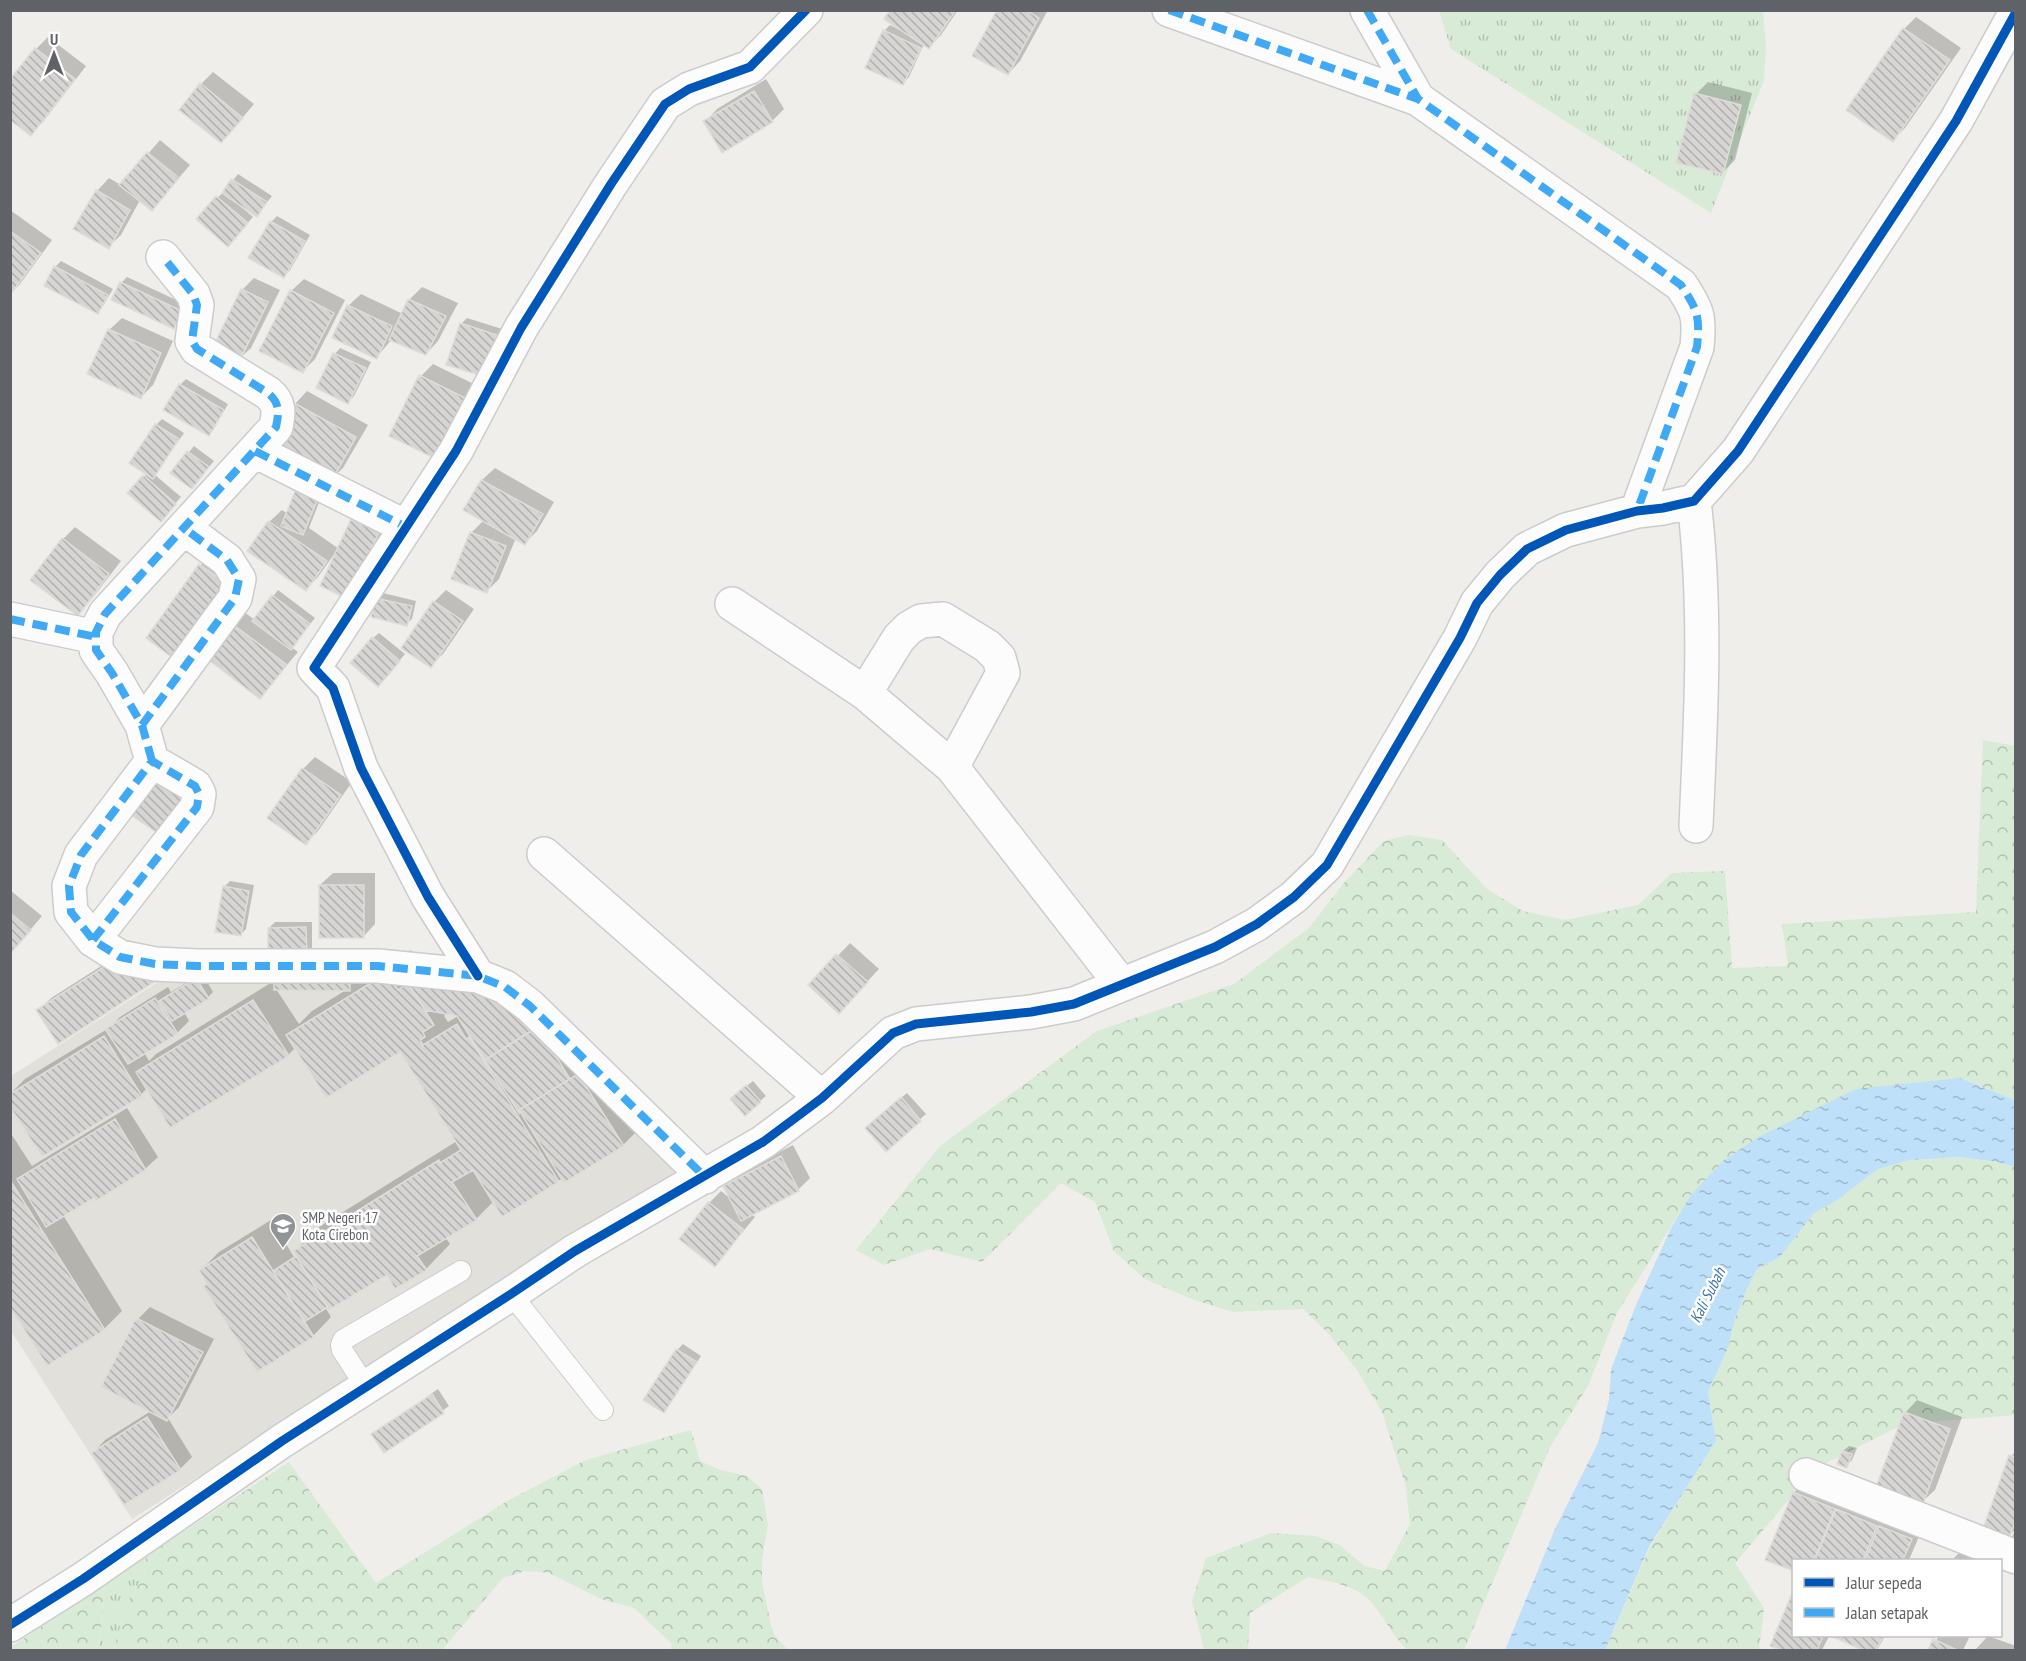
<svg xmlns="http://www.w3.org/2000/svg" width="2026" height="1661" font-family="'PT Sans Narrow',sans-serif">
  <defs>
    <pattern id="grass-tufts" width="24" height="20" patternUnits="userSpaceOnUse" patternTransform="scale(1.5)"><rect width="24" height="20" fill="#d8ebd6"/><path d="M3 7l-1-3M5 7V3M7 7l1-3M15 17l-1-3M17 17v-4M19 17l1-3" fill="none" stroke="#b2c2b1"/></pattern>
    <pattern id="forest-crowns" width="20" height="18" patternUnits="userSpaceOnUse" patternTransform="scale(1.5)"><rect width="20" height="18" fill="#d8ebd6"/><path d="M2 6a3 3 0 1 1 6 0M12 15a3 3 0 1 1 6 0" fill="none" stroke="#b2c2b1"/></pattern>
    <pattern id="water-ripples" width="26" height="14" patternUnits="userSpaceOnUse" patternTransform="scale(1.5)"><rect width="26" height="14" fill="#bfe0f9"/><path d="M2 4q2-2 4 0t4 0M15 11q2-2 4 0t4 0" fill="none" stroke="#9eb9cd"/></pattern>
    <pattern id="building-back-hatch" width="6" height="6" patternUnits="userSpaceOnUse" patternTransform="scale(1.5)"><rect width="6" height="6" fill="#d6d5d3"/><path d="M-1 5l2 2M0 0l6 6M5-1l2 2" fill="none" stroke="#b1b0af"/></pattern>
  </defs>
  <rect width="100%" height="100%" fill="#efeeea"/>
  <path fill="#e2e0da" d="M 172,973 L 474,978 L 683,1167 L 132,1519 L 11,1331 L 11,1076 Z"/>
  <path fill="url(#grass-tufts)" d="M 1439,11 L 1763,11 L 1766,45 L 1764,80 L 1711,213 L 1451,49 Z
    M 146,1556 L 144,1577 L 129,1599 L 113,1650 L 96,1650 L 100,1642 L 104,1584 Z"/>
  <path fill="url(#forest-crowns)" d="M 1983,740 L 2015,746 L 2015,1100 L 1960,1078 L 1690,1196 L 1617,1313 L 1588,1386 L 1550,1447 L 1464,1650 L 1407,1650 C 1393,1636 1385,1619 1373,1604 C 1360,1586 1328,1581 1308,1577 L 1250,1613 L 1248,1650 L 1204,1650 L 1192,1601 L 1206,1558 L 1271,1533 L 1315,1536 L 1340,1545 L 1364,1566 L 1385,1571 L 1410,1524 L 1406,1487 L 1382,1412 L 1357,1370 L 1328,1333 L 1303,1309 L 1233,1312 L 1194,1300 L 1145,1279 L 1114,1251 L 1095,1202 L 1061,1183 L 982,1262 L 930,1249 L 884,1265 L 856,1250 L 940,1146 L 1097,1031 L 1234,984 L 1309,928 L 1343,884 L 1384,841 L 1408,835 L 1442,840 L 1487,889 L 1523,911 L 1565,920 L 1638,905 L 1672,873 L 1725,871 L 1732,968 L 1788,966 L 1782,924 L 1976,912 Z
    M 1959,1157 L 1998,1162 L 2015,1167 L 2015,1415 L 1904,1424 L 1816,1468 L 1735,1563 L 1764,1608 L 1759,1650 L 1605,1650 L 1650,1547 L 1716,1441 L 1708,1392 L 1727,1350 L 1736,1316 L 1747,1289 L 1757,1269 L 1780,1257 L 1814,1213 L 1836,1201 L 1878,1169 L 1910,1160 Z
    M 691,1430 L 700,1461 L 720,1470 L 747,1476 L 762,1489 L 768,1525 L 762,1560 L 762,1582 L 771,1625 L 775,1636 L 788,1650 L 672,1650 L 671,1643 L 634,1608 L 601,1599 L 549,1573 L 525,1571 L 503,1578 L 442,1650 L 113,1650 L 129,1599 L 144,1577 L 146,1556 L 289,1462 L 376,1583 L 509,1500 L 586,1460 Z
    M 104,1584 L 100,1642 L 96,1650 L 11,1650 L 10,1648 Z"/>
  <path fill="url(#water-ripples)" d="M 1960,1078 L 2015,1100 L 2015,1167 L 1998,1162 L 1959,1157 L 1910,1160 L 1878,1169 L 1836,1201 L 1814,1213 L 1780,1257 L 1757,1269 L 1747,1289 L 1736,1316 L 1727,1350 L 1708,1392 L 1716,1441 L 1649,1547 L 1605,1650 L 1505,1650 L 1555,1529 L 1598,1443 L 1609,1400 L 1611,1369 L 1636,1305 L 1671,1228 L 1690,1196 L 1723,1161 L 1760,1136 L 1856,1089 Z"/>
  <path fill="#0003" fill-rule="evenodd" d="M 892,10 L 958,10 L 941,35 L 929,47 L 924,44 L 909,77 L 903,83 L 884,31 L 890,25 L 900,30 L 901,28 Z
    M 998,10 L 1048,10 L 1020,61 L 1008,74 Z
    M 1916,17 L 1961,48 L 1905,128 L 1892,141 L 1904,29 Z
    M 48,37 L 86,66 L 43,122 L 31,134 L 36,49 Z
    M 213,72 L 254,104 L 233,129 L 201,84 Z
    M 766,79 L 784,109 L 772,121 L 705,122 L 717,109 Z
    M 1708,82 L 1752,93 L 1735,160 L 1723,172 L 1696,94 Z
    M 160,140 L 190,165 L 152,209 L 140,200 L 121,235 L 108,247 L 97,191 L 109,178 L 121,185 Z
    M 238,174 L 272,196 L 257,215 L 241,204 L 240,206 L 253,217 L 233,239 L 218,197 L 224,192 Z
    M 10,210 L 52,240 L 20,284 L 10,294 Z
    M 277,216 L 310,235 L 290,270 L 284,276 L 271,222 Z
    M 61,261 L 113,289 L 103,306 L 97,312 L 55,267 Z
    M 127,277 L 187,305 L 179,321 L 173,327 L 121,283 Z
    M 254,278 L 280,290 L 251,348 L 238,360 L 242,290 Z
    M 304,279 L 345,300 L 315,359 L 303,371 L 291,291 Z
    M 422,287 L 458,303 L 438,341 L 426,354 L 392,339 L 377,357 L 348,306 L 361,294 L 403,314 L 409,300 Z
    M 122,318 L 173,341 L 153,385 L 141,397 L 109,330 Z
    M 467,318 L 502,329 L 489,369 L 461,324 Z
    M 340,348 L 371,362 L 354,396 L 348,402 L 318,388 L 335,354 Z
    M 433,364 L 480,387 L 450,446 L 421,376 Z
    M 186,379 L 228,404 L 214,429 L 208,434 L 165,409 L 180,385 Z
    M 307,391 L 368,425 L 343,468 L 330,480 L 270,446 L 295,404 Z
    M 162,419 L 184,433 L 155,475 L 181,497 L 166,514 L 129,493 L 147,473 L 156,425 Z
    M 194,446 L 214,461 L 192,487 L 172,473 Z
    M 495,468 L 554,502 L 537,531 L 525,543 L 516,538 L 499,579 L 487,591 L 471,533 L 484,520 L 465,510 L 482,480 Z
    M 325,487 L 309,528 L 339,549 L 352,520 L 365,507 L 355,519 L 355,523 L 383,535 L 360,585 L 335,553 L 318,577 L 306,589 L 249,551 L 269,522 L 282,510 L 288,514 Z
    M 75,527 L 121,561 L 90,601 L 78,614 L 63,539 Z
    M 213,552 L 242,574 L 148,638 L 201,565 Z
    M 278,590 L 315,618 L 291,647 L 298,652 L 260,697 L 207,657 L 244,612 L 255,620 Z
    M 446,590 L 474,609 L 443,654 L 430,666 L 434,602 Z
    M 383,593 L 416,601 L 412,619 L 406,624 L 377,599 Z
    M 379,633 L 405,654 L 384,679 L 373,638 Z
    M 315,757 L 352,782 L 318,831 L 306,843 L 303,769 Z
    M 333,873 L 375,873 L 375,924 L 363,937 L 320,885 Z
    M 230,881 L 254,885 L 246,929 L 240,935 L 224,887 Z
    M 10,890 L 42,916 L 10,954 Z
    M 275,922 L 312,922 L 312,950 L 306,956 L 269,928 Z
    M 850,943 L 879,969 L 851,999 L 810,985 Z
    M 128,949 L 170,967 L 38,1011 L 51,998 Z
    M 411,950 L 422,967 L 591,1063 L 635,1133 L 623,1145 L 558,1181 L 494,1201 L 476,1219 L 445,1237 L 450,1244 L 426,1269 L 387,1273 L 325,1307 L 331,1317 L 313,1336 L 208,1283 L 201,1270 L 219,1252 L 271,1220 L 294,1257 L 297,1255 L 295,1251 L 319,1227 L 457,1141 L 400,1050 L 296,1047 L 288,1055 L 147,1088 L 141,1095 L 10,1094 L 25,1079 L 109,1028 L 120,1017 L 168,987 L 171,992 L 202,973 L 213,992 L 208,997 L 184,1012 L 189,1021 L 177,1033 L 144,1052 L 149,1061 L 156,1054 L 272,982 L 275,987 L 355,966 L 355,984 ZM 276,989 L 346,990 L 312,1011 L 299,1024 ZM 447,1012 L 460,1015 L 448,1022 L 444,1016 Z
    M 753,1081 L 766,1096 L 760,1101 L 738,1093 Z
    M 907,1093 L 926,1114 L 886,1149 L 873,1122 Z
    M 127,1108 L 158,1157 L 145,1169 L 63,1215 L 122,1311 L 104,1329 L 10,1305 L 10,1132 L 32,1166 Z
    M 793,1145 L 810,1178 L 798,1190 L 751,1214 L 755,1217 L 715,1265 L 709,1203 L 721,1191 L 731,1199 L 725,1187 L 737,1174 Z
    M 150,1307 L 214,1339 L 179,1407 L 168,1418 L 192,1457 L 180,1469 L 93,1453 L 105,1440 L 151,1411 L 138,1319 Z
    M 683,1344 L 701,1356 L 669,1405 L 663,1411 L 645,1400 L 677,1350 Z
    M 438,1389 L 449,1406 L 384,1451 L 373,1434 Z
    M 1917,1400 L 1962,1417 L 1935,1490 L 1922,1502 L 1905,1413 Z
    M 1849,1446 L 1857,1448 L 1852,1460 L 1846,1466 L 1843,1451 Z
    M 2016,1451 L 2016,1541 L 2011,1540 L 2015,1530 L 2008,1536 L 2011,1456 Z
    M 1806,1480 L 1923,1527 L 1909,1560 L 1794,1560 L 1794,1493 Z
    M 1959,1553 L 1974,1557 L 1972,1560 L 1952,1560 Z
    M 1794,1636 L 1829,1636 L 1822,1650 L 1785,1650 L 1772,1645 Z
    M 1834,1636 L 1885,1636 L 1877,1650 L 1865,1650 Z
    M 1939,1636 L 1963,1636 L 1969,1638 L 1963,1650 L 1930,1650 Z
    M 1988,1636 L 2016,1646 L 2016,1650 L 1975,1650 Z"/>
  <path fill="url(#building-back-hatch)" stroke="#deddd9" stroke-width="1.5" d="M 890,10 L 956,10 L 929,49 L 884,19 Z
    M 997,10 L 1026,10 L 1039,18 L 1008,75 L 972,56 Z
    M 1903,28 L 1950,60 L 1893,142 L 1846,110 Z
    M 883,30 L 921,48 L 903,85 L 865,68 Z
    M 35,48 L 75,79 L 31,136 L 10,120 L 10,79 Z
    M 200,83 L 243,118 L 221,143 L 179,110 Z
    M 754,91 L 773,122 L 722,153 L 703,121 Z
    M 1694,93 L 1741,105 L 1723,174 L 1676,163 Z
    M 147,152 L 179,178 L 152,211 L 119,185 Z
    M 231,179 L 267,202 L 257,217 L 222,193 Z
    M 96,190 L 130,210 L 109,249 L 73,229 Z
    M 216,196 L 248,223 L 228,247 L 196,219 Z
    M 270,221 L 305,241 L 284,278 L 248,258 Z
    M 10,231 L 41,253 L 10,295 Z
    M 54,266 L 108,295 L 98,314 L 44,286 Z
    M 120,282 L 182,311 L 174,329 L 111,300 Z
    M 241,289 L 268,302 L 239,362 L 212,349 Z
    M 290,290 L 334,313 L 303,373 L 259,351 Z
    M 408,299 L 446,316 L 426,355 L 389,340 Z
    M 347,305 L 392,326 L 377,359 L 332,338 Z
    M 460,323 L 497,335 L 483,376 L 446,365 Z
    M 108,329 L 161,353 L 141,399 L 87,374 Z
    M 333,353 L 366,368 L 348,404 L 316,388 Z
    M 419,375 L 469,400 L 438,460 L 389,436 Z
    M 179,384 L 224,410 L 209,436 L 163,410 Z
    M 294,403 L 356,437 L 331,482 L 268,447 Z
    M 155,424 L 179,439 L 153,479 L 129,463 Z
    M 187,451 L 209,467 L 192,489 L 170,473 Z
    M 143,475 L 176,504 L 161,522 L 127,493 Z
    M 481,480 L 543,514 L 525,545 L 463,510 Z
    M 298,484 L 320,493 L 303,535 L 281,526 Z
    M 351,519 L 379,532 L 348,599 L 320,586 Z
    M 268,521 L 327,561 L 306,591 L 247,551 Z
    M 470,532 L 506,546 L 487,593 L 451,579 Z
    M 62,538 L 109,574 L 78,616 L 30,580 Z
    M 199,564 L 231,587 L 177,661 L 146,638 Z
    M 272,595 L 310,624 L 291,650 L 252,621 Z
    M 375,598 L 412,606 L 407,626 L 371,617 Z
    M 433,601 L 463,621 L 431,668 L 401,648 Z
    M 231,623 L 287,665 L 260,699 L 205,657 Z
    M 372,637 L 400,661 L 378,687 L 350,663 Z
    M 302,768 L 341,795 L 306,845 L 267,818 Z
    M 153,771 L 187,794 L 159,834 L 125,811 Z
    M 319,885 L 364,885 L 364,938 L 319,938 Z
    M 223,886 L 249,891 L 241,936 L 215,932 Z
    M 10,913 L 31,930 L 10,954 Z
    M 306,927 L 307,957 L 268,958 L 268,928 Z
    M 836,954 L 868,982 L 839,1014 L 808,985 Z
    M 115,960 L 159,979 L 58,1044 L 36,1010 Z
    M 274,970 L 350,971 L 350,991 L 274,990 Z
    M 387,973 L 398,990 L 408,983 L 434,1025 L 423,1032 L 425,1037 L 420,1040 L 423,1045 L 457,1024 L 466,1039 L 469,1037 L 559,1182 L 502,1217 L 473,1170 L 452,1182 L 477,1220 L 417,1256 L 427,1270 L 395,1289 L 387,1275 L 329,1310 L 293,1251 L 439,1160 L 440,1163 L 461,1150 L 400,1052 L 326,1098 L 286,1035 Z
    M 196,978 L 209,999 L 172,1021 L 159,1001 Z
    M 474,979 L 534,1029 L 485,1060 L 457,1016 L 425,1010 L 408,983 Z
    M 155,998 L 178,1034 L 128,1064 L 105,1029 Z
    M 253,1000 L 289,1056 L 170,1128 L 136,1072 Z
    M 538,1027 L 570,1079 L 519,1110 L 519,1113 L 485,1060 Z
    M 104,1036 L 142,1096 L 42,1157 L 10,1107 L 10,1094 Z
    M 578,1074 L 624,1146 L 564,1183 L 519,1110 Z
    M 746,1085 L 761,1102 L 745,1116 L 730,1099 Z
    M 901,1097 L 921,1121 L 886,1152 L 865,1128 Z
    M 115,1119 L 146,1170 L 96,1201 L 94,1198 L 46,1227 L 17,1179 Z
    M 781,1156 L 799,1191 L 741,1221 L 723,1186 Z
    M 10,1180 L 105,1330 L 47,1366 L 10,1307 Z
    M 708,1202 L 744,1230 L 715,1267 L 679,1239 Z
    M 252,1237 L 314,1337 L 257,1372 L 203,1286 L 207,1284 L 199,1270 Z
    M 296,1256 L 328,1307 L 304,1322 L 273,1271 Z
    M 136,1318 L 203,1352 L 167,1421 L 101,1387 Z
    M 676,1349 L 697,1362 L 664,1413 L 643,1400 Z
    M 432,1394 L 444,1413 L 384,1453 L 371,1434 Z
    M 1904,1412 L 1950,1429 L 1923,1504 L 1876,1487 Z
    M 147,1417 L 181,1470 L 124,1505 L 91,1453 Z
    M 1842,1451 L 1852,1454 L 1847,1468 L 1837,1464 Z
    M 2009,1455 L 2016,1457 L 2016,1520 L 2009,1538 L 1983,1529 Z
    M 1793,1492 L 1835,1509 L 1814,1560 L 1794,1560 L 1794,1571 L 1765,1560 Z
    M 1836,1509 L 1877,1526 L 1863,1560 L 1815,1560 Z
    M 1879,1526 L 1912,1539 L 1903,1560 L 1865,1560 Z
    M 1794,1589 L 1794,1636 L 1823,1636 L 1817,1650 L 1781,1650 L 1770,1646 Z
    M 1831,1636 L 1883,1636 L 1876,1650 L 1862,1650 Z
    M 1933,1639 L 1957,1650 L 1928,1650 Z"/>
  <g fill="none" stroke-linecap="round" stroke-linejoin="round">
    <g stroke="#cbcccc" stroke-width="22">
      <path id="service" d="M 511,1294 L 603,1410
        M 366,1387 L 342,1350 L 341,1345 L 343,1340 L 461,1271"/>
    </g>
    <g stroke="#cbcccc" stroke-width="36">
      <path id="minor" d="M 1169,10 L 1418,99 L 1681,285 C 1698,311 1700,316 1697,347 L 1637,511
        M 1367,10 L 1418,99
        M 255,451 L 406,527
        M 1694,501 C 1707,609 1701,717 1696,826
        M 732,604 L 865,693 L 952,767 L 1121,984
        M 10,619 L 96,637
        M 865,693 L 899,638 L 909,628 L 921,621 L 943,619 L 987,646 L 999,658 L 1003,673 L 952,767
        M 142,725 L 235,598 L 239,579 L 227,560 L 184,528
        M 152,761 L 142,725 L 112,673 L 96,650 L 96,632 L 105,614 L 276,427 C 279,412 280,403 268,393 L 197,349 L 192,341 L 197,305 L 193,294 L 163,257
        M 544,854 L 822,1098
        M 93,940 L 197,807 L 199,794 L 195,786 L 152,761 L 81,855 L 69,886 L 71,912 L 93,940 L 120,957 L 155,964 L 197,966 L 378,966 L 478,976 L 505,987 L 530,1006 L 705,1177
        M 478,976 L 428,897 L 361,768 L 333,688 L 314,668 L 456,451 L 521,328 L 611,184 L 665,104 L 689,89 L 750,67 L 806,10
        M 1806,1475 L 2016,1557
        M 10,1625 L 83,1579 L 282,1441 L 511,1294 L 575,1251 L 763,1142 L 822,1098 L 893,1033 L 916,1024 L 1031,1012 L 1074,1004 L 1215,947 L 1257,924 L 1294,897 L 1327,865 L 1460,638 L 1477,603 L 1500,575 L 1527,549 L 1566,530 L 1637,511 L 1663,508 L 1694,501 L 1738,451 L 1956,121 L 2016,12"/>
    </g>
    <use href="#service" stroke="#fdfcfc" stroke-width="20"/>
    <use href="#minor" stroke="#fdfcfc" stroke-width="33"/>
    <path stroke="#3fa9f5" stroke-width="8" stroke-dasharray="15 8" stroke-linecap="butt" d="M 1169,10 L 1418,99 L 1681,285 C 1698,311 1700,316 1697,347 L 1637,511
      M 1367,10 L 1418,99
      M 255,451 L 406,527
      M 10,619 L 96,637
      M 142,725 L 235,598 L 239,579 L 227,560 L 184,528
      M 152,761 L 142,725 L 112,673 L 96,650 L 96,632 L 105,614 L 276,427 C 279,412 280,403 268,393 L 197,349 L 192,341 L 197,305 L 193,294 L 163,257
      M 93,940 L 197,807 L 199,794 L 195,786 L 152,761 L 81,855 L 69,886 L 71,912 L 93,940 L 120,957 L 155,964 L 197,966 L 378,966 L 478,976 L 505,987 L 530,1006 L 705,1177"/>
    <g stroke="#fff" stroke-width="13">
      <path id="cycleway" d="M 478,976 L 428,897 L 361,768 L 333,688 L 314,668 L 456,451 L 521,328 L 611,184 L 665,104 L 689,89 L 750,67 L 806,10
        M 10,1625 L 83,1579 L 282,1441 L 511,1294 L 575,1251 L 763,1142 L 822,1098 L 893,1033 L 916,1024 L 1031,1012 L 1074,1004 L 1215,947 L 1257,924 L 1294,897 L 1327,865 L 1460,638 L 1477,603 L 1500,575 L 1527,549 L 1566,530 L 1637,511 L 1663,508 L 1694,501 L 1738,451 L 1956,121 L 2016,12"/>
    </g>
    <use href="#cycleway" stroke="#0057b8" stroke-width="9"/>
  </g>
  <defs>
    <g id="school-pin" transform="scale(1.35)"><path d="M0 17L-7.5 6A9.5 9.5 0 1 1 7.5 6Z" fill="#919496" stroke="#fff"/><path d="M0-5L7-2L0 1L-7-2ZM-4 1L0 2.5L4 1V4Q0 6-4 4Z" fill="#fff"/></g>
  </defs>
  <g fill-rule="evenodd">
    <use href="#school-pin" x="283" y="1226"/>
  </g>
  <g text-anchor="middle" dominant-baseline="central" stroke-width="5" stroke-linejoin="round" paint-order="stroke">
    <g font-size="15" fill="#5f6368" stroke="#fff" text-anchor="start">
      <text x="302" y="1217">SMP Negeri 17<tspan x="302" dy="17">Kota Cirebon</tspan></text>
    </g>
    <g font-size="16" font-style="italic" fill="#4174aa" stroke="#fff">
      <text transform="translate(1707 1295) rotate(-63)">Kali Subah</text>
    </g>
  </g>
  <rect width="2026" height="1661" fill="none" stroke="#5f6368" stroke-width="24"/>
  <rect x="1792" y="1559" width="210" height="78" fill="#ffffff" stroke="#bfc1c3" stroke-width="1.5"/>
  <rect x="1804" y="1578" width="30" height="9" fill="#0057b8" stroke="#bfc1c3" stroke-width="1.5"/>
  <text x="1846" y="1589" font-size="18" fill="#5f6368">Jalur sepeda</text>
  <rect x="1804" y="1608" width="30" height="9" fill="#3fa9f5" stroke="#bfc1c3" stroke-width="1.5"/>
  <text x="1846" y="1619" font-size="18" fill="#5f6368">Jalan setapak</text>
  <g transform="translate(54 54)" stroke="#ffffff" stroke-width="4.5" paint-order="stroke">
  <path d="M0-4.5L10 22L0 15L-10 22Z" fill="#5f6368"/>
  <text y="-9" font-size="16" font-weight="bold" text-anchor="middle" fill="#5f6368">U</text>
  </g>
</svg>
